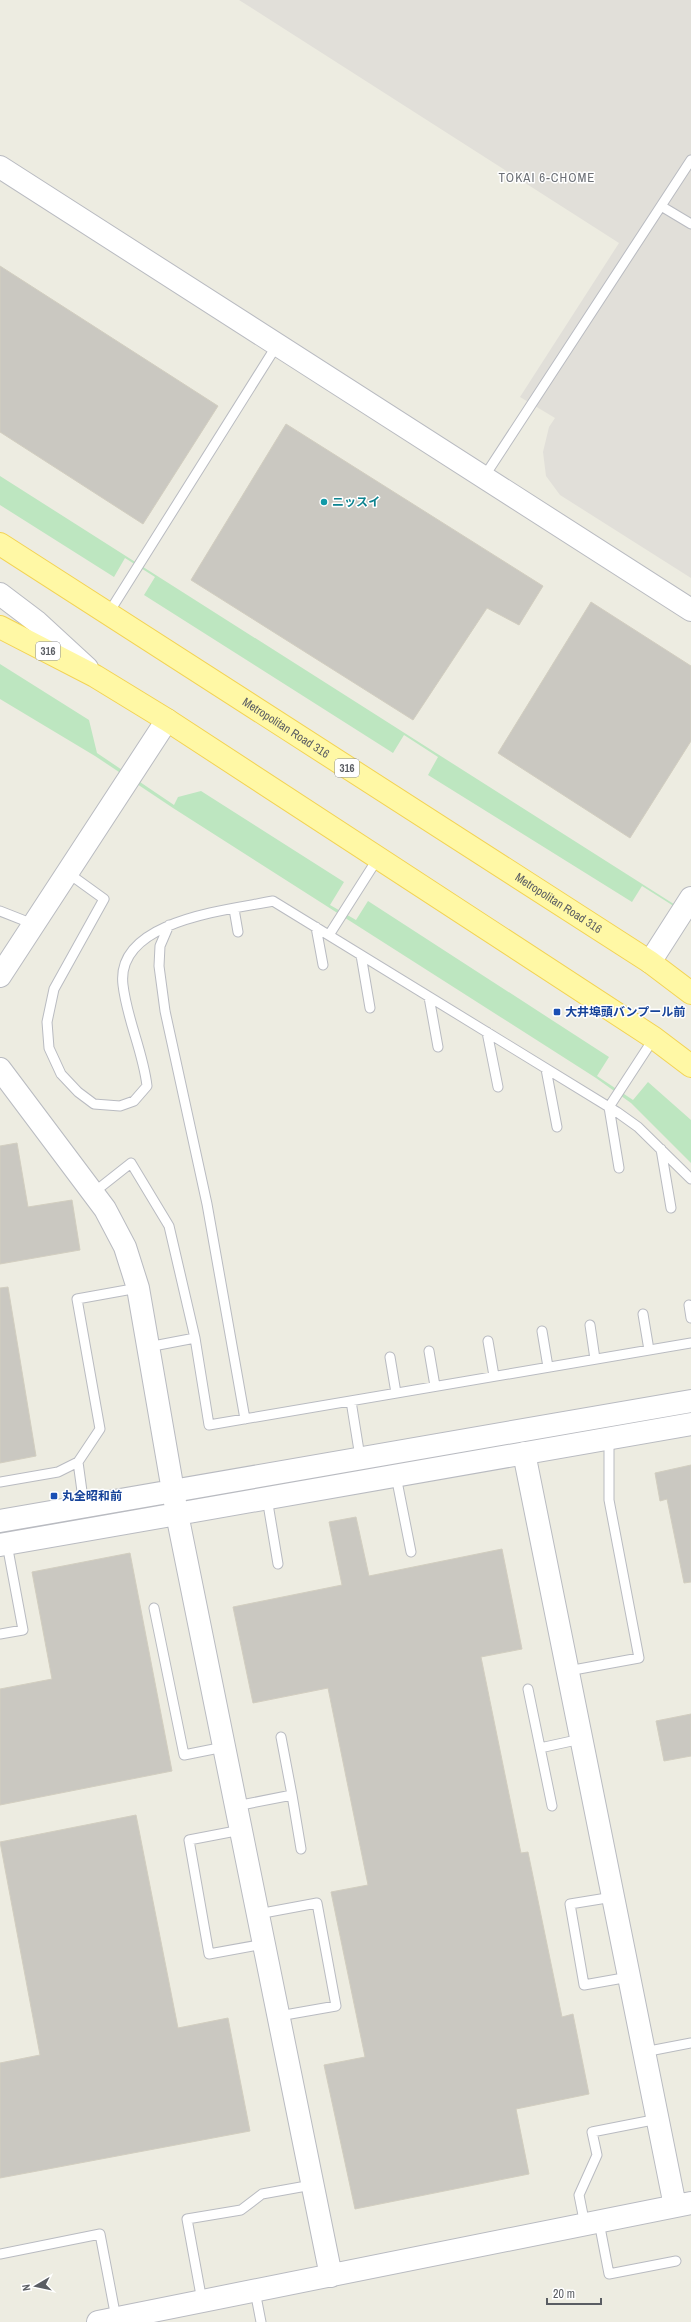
<svg xmlns="http://www.w3.org/2000/svg" width="691" height="2322" font-family="'Archivo Narrow','Noto Sans JP',sans-serif">
  <rect width="100%" height="100%" fill="#edece1"/>
  <path fill="#e1dfd9" d="M 239,0 L 691,0 L 691,578 L 560,495 L 546,476 L 543,452 L 549,427 L 555,418 L 520,397 L 619,243 Z"/>
  <path fill="#bde6c0" d="M 0,476 L 691,915 L 691,917 L 642,886 L 632,902 L 428,775 L 438,757 L 404,735 L 393,753 L 144,595 L 155,577 L 125,558 L 114,577 L 0,505 Z
    M 0,664 L 89,720 L 97,753 L 174,805 L 178,797 L 201,791 L 344,882 L 330,905 L 356,920 L 368,901 L 609,1057 L 597,1076 L 633,1100 L 648,1082 L 691,1120 L 691,1163 L 631,1103 L 596,1078 L 173,808 L 95,756 L 0,699 Z"/>
  <path fill="#cac8c1" stroke="#d2cec0" d="M 0,266 L 218,406 L 143,524 L 0,432 Z
    M 286,424 L 543,586 L 519,625 L 487,608 L 413,720 L 191,580 Z
    M 591,602 L 691,666 L 691,741 L 630,838 L 498,753 Z
    M 17,1143 L 28,1207 L 72,1200 L 80,1250 L 0,1264 L 0,1146 Z
    M 8,1287 L 36,1456 L 0,1463 L 0,1288 Z
    M 691,1465 L 691,1582 L 684,1583 L 667,1499 L 660,1501 L 655,1473 Z
    M 356,1517 L 369,1576 L 502,1549 L 522,1649 L 481,1657 L 521,1853 L 528,1852 L 562,2017 L 573,2014 L 589,2094 L 516,2109 L 529,2174 L 355,2209 L 324,2065 L 365,2057 L 331,1892 L 368,1885 L 328,1688 L 253,1703 L 233,1607 L 342,1585 L 329,1522 Z
    M 130,1553 L 172,1771 L 0,1805 L 0,1689 L 52,1679 L 32,1572 Z
    M 691,1714 L 691,1756 L 664,1761 L 656,1721 Z
    M 136,1815 L 178,2028 L 228,2018 L 250,2131 L 0,2178 L 0,2063 L 40,2055 L 0,1842 Z"/>
  <g fill="none" stroke-linecap="round" stroke-linejoin="round">
    <g stroke="#b9bbc1" stroke-width="11">
      <path id="service" d="M 661,206 L 691,224
        M 484,477 L 691,160
        M 108,614 L 277,345
        M 68,873 L 104,899 L 54,989 L 47,1022 L 49,1048 L 61,1074 L 78,1092 L 94,1104 L 120,1106 L 134,1101 L 147,1086 C 143,1051 127,1020 123,985 C 115,920 229,910 273,901 L 617,1112 L 638,1127 L 691,1179
        M 234,909 L 238,932
        M 0,911 L 33,924
        M 169,925 L 160,946 L 159,966 L 165,1011 L 207,1204 L 245,1419
        M 316,927 L 323,965
        M 329,935 L 378,858
        M 361,955 L 370,1008
        M 429,997 L 438,1047
        M 487,1032 L 498,1087
        M 546,1069 L 557,1127
        M 661,1149 L 671,1208
        M 619,1168 L 609,1107 L 654,1038
        M 93,1193 L 131,1163 L 169,1226 L 195,1338 L 209,1425 L 691,1343
        M 689,1305 L 691,1318
        M 643,1314 L 649,1350
        M 590,1325 L 595,1359
        M 542,1331 L 548,1367
        M 488,1341 L 494,1376
        M 148,1347 L 195,1338
        M 429,1351 L 435,1386
        M 390,1357 L 396,1393
        M 351,1401 L 360,1457
        M 396,1476 L 411,1552
        M 0,1482 L 58,1472 L 78,1462
        M 267,1498 L 278,1564
        M 84,1506 L 78,1462 L 100,1429 L 77,1299 L 138,1288
        M 154,1608 L 184,1755 L 224,1747
        M 0,1634 L 23,1630 L 7,1544
        M 568,1671 L 639,1658 L 609,1500 L 609,1438
        M 528,1689 L 552,1806
        M 281,1737 L 292,1795
        M 540,1748 L 581,1739
        M 236,1806 L 292,1795 L 301,1849
        M 241,1830 L 189,1840 L 209,1954 L 264,1944
        M 613,1897 L 570,1904 L 584,1985 L 629,1977
        M 258,1914 L 317,1903 L 336,2006 L 279,2016
        M 644,2052 L 691,2043
        M 599,2222 L 609,2274 L 676,2261
        M 585,2225 L 579,2195 L 597,2155 L 592,2132 L 658,2119
        M 0,2254 L 100,2234 L 116,2318
        M 255,2291 L 261,2322
        M 202,2301 L 187,2219 L 241,2210 L 262,2194 L 312,2185"/>
    </g>
    <g stroke="#b9bbc1" stroke-width="24">
      <path id="tertiary" d="M 0,167 L 691,610
        M 0,594 L 37,622 L 87,668
        M 650,962 L 691,898
        M 0,976 L 167,720
        M 0,1069 L 105,1209 L 125,1247 L 138,1288 L 177,1514 L 331,2276
        M 524,1453 L 675,2206
        M 0,1521 L 691,1401
        M 0,1545 L 691,1424
        M 98,2322 L 691,2203"/>
    </g>
    <g stroke="#f3d354" stroke-width="24">
      <g id="primary">
        <path id="s1" d="M 0,544 L 650,962 L 691,993"/>
        <path d="M 0,627 L 95,676 L 167,720 L 654,1038 L 691,1066"/>
      </g>
    </g>
    <use href="#service" stroke="#fff" stroke-width="9"/>
    <use href="#tertiary" stroke="#fff" stroke-width="22"/>
    <use href="#primary" stroke="#fff8a5" stroke-width="22"/>
  </g>
  <circle fill="#0f9aa8" stroke="#fff" stroke-width="1.5" cx="324" cy="502" r="4"/>
  <g fill="#1a4fb4" stroke="#fff" stroke-width="1.5">
    <rect x="553" y="1008" width="8" height="8" rx="2"/>
    <rect x="50" y="1492" width="8" height="8" rx="2"/>
  </g>
  <g text-anchor="middle" dominant-baseline="central" stroke-width="3" stroke-linejoin="round" paint-order="stroke">
    <g fill="#fff" stroke="#8c8e92" stroke-width="1">
      <rect x="36" y="642" width="24" height="18" rx="3"/>
      <rect x="335" y="759" width="24" height="18" rx="3"/>
    </g>
    <g font-size="11" font-weight="bold" fill="#5a5d63">
      <text x="48" y="651">316</text>
      <text x="347" y="768">316</text>
    </g>
    <g font-size="12" font-weight="bold" fill="#0d838f" stroke="#fff" text-anchor="start">
      <text x="332" y="502">ニッスイ</text>
    </g>
    <g font-size="12" fill="#5a5d63" stroke="#fff">
      <text stroke="none"><textPath href="#s1" startOffset="340">Metropolitan Road 316</textPath></text>
      <text stroke="none"><textPath href="#s1" startOffset="664">Metropolitan Road 316</textPath></text>
    </g>
    <g font-size="12" font-weight="bold" fill="#164399" stroke="#fff" text-anchor="start">
      <text x="565" y="1012">大井埠頭バンプール前</text>
      <text x="62" y="1496">丸全昭和前</text>
    </g>
    <g font-size="13" letter-spacing="1" fill="#6b6f75" stroke="#fff">
      <text x="547" y="177">TOKAI 6-CHOME</text>
    </g>
  </g>
  <g transform="translate(36 2286) rotate(261)" stroke="#ffffff" stroke-width="3" paint-order="stroke">
  <path d="M0-3L7 15L0 10L-7 15Z" fill="#5a5d63"/>
  <text y="-6" font-size="11" font-weight="bold" text-anchor="middle" fill="#5a5d63">N</text>
  </g>
  <path d="M547 2298v6h54v-6" fill="none" stroke="#5a5d63" stroke-width="2"/>
  <text x="553" y="2298" font-size="12" fill="#5a5d63" stroke="#ffffff" stroke-width="3" paint-order="stroke">20 m</text>
</svg>
